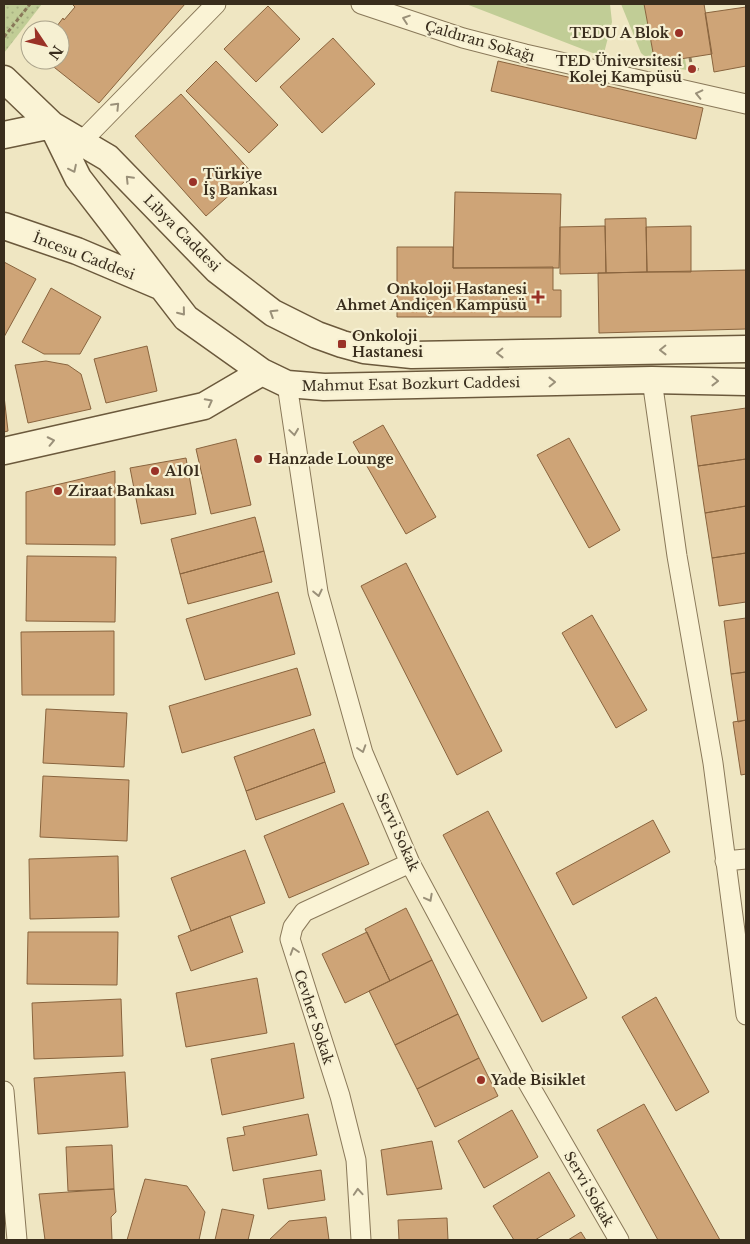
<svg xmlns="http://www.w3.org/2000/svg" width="750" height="1244" font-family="'Libre Baskerville',serif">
  <defs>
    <pattern id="park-dots" width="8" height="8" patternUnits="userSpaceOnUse" patternTransform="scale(1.25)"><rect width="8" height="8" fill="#c1cd96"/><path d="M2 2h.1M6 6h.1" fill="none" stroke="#a7b081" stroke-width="1.8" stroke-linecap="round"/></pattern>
  </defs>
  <rect width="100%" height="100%" fill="#efe6c2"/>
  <path fill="#c1cd96" d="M 466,4 L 610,4 L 612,22 L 603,57 Z
    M 621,4 L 644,4 L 655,63 L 685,59 L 687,70 L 654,65 L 641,53 Z"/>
  <path fill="url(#park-dots)" d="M 4,4 L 42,4 L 4,53 Z"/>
  <path fill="#cea477" stroke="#89643e" d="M 74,4 L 185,4 L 99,103 L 45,60 L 60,60 L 60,30 L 54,30 L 63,18 L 64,20 L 75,7 L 73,5 Z
    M 644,4 L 704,4 L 712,54 L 655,63 Z
    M 268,6 L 300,39 L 256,82 L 224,49 Z
    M 746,7 L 746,66 L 714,72 L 705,13 Z
    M 333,38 L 375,84 L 322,133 L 280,87 Z
    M 216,61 L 278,125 L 249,153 L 186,91 Z
    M 498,61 L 703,108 L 696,139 L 491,91 Z
    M 181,94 L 253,174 L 206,216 L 135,136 Z
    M 455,192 L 561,194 L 559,268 L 453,268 Z
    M 646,218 L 647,272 L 606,273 L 605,219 Z
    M 605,226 L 606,273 L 560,274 L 560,227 Z
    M 691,226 L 691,272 L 647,272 L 646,227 Z
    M 397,247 L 453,247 L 453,268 L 553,267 L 553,290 L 561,290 L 561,317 L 397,317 Z
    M 4,262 L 36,279 L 4,337 Z
    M 746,270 L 746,329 L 599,333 L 598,273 Z
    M 51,288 L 101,317 L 80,354 L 44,354 L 22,342 Z
    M 147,346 L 157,391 L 106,403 L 94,359 Z
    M 46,361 L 68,365 L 81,374 L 91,409 L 28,423 L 15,365 Z
    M 4,396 L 8,431 L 4,432 Z
    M 746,408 L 746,459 L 698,466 L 691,416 Z
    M 383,425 L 436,517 L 406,534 L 353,442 Z
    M 569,438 L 620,530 L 589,548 L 537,455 Z
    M 236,439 L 251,505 L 211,514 L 196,449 Z
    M 186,458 L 196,514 L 141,524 L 130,468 Z
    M 746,459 L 746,506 L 705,513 L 698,466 Z
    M 115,471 L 115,545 L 26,544 L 26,492 Z
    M 746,506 L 746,553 L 712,558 L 705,513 Z
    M 255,517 L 264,551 L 180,574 L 171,539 Z
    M 264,551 L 272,582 L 188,604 L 180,574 Z
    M 746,553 L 746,602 L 719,606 L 712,558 Z
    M 27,556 L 116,557 L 115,622 L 26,621 Z
    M 406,563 L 502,751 L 457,775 L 361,586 Z
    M 278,592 L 295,654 L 205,680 L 186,619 Z
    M 592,615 L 647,710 L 616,728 L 562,633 Z
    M 746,618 L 746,672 L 731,674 L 724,621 Z
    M 114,631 L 114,695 L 22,695 L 21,632 Z
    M 297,668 L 311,715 L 182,753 L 169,706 Z
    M 746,672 L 746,720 L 738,722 L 731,674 Z
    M 46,709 L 127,713 L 124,767 L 43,763 Z
    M 746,720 L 746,774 L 741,775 L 733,722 Z
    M 314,729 L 325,762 L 246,791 L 234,757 Z
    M 325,762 L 335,792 L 256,820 L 246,791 Z
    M 43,776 L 129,780 L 127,841 L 40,837 Z
    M 343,803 L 369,864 L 289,898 L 264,836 Z
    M 488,811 L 587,998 L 542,1022 L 443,835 Z
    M 653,820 L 670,852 L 573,905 L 556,873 Z
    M 245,850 L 265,903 L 191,931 L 171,878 Z
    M 118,856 L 119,917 L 30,919 L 29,859 Z
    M 406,908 L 432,960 L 390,981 L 365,929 Z
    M 230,916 L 243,952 L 191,971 L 178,936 Z
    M 28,932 L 118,932 L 117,985 L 27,984 Z
    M 367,932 L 390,981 L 345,1003 L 322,954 Z
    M 432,960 L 458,1014 L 395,1045 L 369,991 Z
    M 257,978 L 267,1033 L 186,1047 L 176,993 Z
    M 656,997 L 709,1092 L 676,1111 L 622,1017 Z
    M 121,999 L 123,1056 L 34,1059 L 32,1003 Z
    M 458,1014 L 479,1058 L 417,1089 L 395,1045 Z
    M 294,1043 L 304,1098 L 222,1115 L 211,1059 Z
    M 479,1058 L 498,1096 L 435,1127 L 417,1089 Z
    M 125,1072 L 128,1127 L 38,1134 L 34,1078 Z
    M 644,1104 L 720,1240 L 658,1240 L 597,1130 Z
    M 512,1110 L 538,1157 L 484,1188 L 458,1141 Z
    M 308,1114 L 317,1155 L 233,1171 L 227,1138 L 245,1135 L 243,1127 Z
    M 432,1141 L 442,1189 L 387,1195 L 381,1150 Z
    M 112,1145 L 114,1189 L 68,1191 L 66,1147 Z
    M 321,1170 L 325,1200 L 268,1209 L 263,1179 Z
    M 549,1172 L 575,1216 L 535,1240 L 514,1240 L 493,1206 Z
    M 145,1179 L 187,1186 L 205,1212 L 199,1240 L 127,1240 Z
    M 114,1189 L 116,1212 L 111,1217 L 112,1240 L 45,1240 L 39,1194 Z
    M 222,1209 L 254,1215 L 248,1240 L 215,1240 Z
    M 326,1217 L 329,1240 L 269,1240 L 289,1221 Z
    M 447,1218 L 448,1240 L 399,1240 L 398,1220 Z
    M 581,1232 L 586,1240 L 568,1240 Z"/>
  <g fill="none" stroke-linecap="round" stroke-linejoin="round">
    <g stroke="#897859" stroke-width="21">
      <path id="street" d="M 361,4 L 463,38 L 525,54 L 746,104
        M 82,141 L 216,4
        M 652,380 L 677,556 L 713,763 L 746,1015
        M 287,384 L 318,592 L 363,753 L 410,863 L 528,1083 L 619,1240
        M 725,861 L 746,859
        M 4,1091 L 17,1240
        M 361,1240 L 356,1160 L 340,1096 L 290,939 L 293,927 L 304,912 L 410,863"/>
    </g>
    <g stroke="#6b593c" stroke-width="29">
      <path id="secondary" d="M 4,79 L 52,125 L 108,158 L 217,270 L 273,313 L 317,335 L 342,344 L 364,350 L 412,355 L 746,349
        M 52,125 L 78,178 L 186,318 L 262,372 L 287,384 L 324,387 L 652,380 L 746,382
        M 4,135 L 52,125
        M 4,226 L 77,251 L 162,287
        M 4,451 L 204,406 L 262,372"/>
    </g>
    <path stroke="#897859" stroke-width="3" stroke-dasharray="4 2.5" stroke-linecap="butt" d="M 4,37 L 30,4
      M 690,58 L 692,68 L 700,70"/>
    <use href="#street" stroke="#faf3d5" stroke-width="19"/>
    <use href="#secondary" stroke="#faf3d5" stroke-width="26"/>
  </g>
  <defs><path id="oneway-chevron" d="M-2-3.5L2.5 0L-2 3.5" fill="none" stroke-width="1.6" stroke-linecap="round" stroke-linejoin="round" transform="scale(1.25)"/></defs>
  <g stroke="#9a9079">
    <use href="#oneway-chevron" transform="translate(406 19) rotate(-161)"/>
    <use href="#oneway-chevron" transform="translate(699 94) rotate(-167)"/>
    <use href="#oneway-chevron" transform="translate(116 106) rotate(-46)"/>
    <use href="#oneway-chevron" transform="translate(73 169) rotate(64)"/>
    <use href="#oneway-chevron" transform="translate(129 179) rotate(-134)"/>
    <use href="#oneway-chevron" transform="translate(182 312) rotate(51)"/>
    <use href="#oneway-chevron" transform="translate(273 313) rotate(-148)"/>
    <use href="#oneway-chevron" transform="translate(663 350) rotate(179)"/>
    <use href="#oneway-chevron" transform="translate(500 353) rotate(179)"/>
    <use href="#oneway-chevron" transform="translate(715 381) rotate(1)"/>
    <use href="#oneway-chevron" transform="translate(552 382) rotate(-1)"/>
    <use href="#oneway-chevron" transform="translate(209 402) rotate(-28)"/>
    <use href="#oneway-chevron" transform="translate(294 432) rotate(82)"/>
    <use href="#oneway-chevron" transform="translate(51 441) rotate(-12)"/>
    <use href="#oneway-chevron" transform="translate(318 593) rotate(78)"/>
    <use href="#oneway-chevron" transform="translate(362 749) rotate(72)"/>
    <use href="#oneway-chevron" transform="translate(429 898) rotate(62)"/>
    <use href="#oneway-chevron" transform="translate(294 951) rotate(-108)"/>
    <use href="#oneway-chevron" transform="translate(358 1192) rotate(-94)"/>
  </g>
  <g fill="#9a3227" stroke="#f6f0d2" stroke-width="2">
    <circle cx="679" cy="33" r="5"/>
    <circle cx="692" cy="69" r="5"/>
    <circle cx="193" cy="182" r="5"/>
    <path d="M535.5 289.5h5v5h5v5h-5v5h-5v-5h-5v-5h5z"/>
    <rect x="337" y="339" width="10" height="10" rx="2.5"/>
    <circle cx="258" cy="459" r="5"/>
    <circle cx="155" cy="471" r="5"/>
    <circle cx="58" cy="491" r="5"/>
    <circle cx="481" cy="1080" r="5"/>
  </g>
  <g text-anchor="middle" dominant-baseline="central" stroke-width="4.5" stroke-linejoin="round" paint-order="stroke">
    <g font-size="14" font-weight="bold" fill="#392d1d" stroke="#f6f0d2" text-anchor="start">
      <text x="669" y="33" text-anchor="end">TEDU A Blok</text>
      <text x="682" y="61" text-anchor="end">TED Üniversitesi<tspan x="682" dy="16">Kolej Kampüsü</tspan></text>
      <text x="203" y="174">Türkiye<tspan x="203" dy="16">İş Bankası</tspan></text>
      <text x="527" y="289" text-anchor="end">Onkoloji Hastanesi<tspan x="527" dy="16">Ahmet Andiçen Kampüsü</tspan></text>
      <text x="352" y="336">Onkoloji<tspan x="352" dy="16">Hastanesi</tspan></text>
      <text x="268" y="459">Hanzade Lounge</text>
      <text x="165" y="471">A101</text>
      <text x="68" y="491">Ziraat Bankası</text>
      <text x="491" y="1080">Yade Bisiklet</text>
    </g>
    <g font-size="14" fill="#392d1d" stroke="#f6f0d2">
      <text transform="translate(480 41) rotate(16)">Çaldıran Sokağı</text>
      <text transform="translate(182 233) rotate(45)">Libya Caddesi</text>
      <text transform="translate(84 256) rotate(21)">İncesu Caddesi</text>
      <text transform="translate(411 384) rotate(-1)">Mahmut Esat Bozkurt Caddesi</text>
      <text transform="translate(398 832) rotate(66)">Servi Sokak</text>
      <text transform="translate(314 1017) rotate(72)">Cevher Sokak</text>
      <text transform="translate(589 1189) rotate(60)">Servi Sokak</text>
    </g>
  </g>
  <rect width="750" height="1244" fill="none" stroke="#392d1d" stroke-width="10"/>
  <g transform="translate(45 45) rotate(125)"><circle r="24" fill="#f6f0d2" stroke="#aaa28a"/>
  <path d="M0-4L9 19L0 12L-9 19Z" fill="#9a3227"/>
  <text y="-8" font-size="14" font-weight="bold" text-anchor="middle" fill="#392d1d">N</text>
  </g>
</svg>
